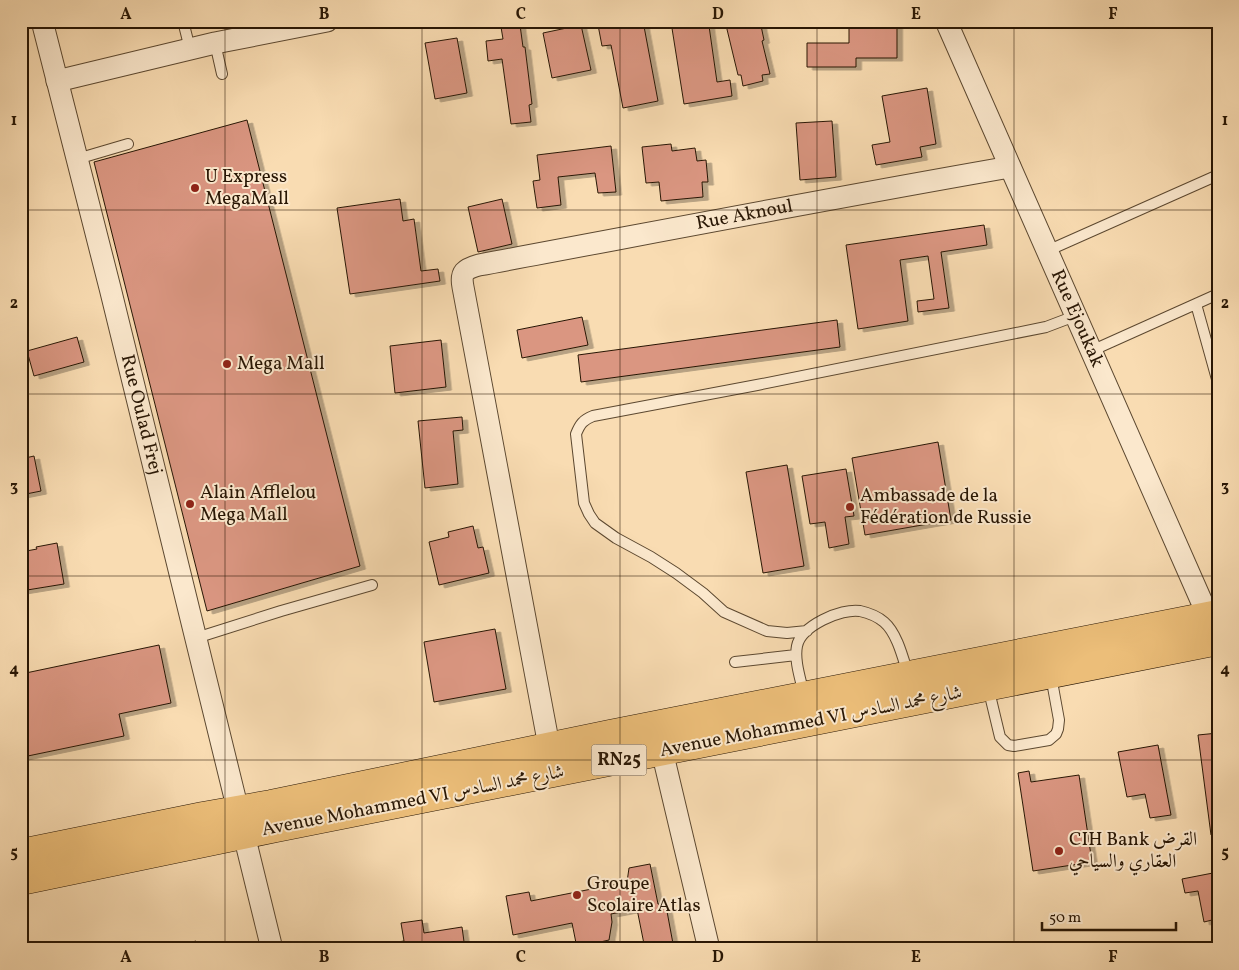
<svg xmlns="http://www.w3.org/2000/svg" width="1239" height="970" font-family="Vollkorn,Amiri,serif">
  <defs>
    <filter id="shadow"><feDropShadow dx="5.5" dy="3" stdDeviation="0" flood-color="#0004"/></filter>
  </defs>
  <rect width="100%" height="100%" fill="#f9dcb2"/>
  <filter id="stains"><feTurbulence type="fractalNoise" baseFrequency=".004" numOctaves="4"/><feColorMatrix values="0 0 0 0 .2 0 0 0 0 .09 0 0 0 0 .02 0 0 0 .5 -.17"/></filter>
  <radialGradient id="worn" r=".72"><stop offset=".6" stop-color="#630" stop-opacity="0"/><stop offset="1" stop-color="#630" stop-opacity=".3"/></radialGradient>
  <path fill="#da9681" stroke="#281604" filter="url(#shadow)" d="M 616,21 L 643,21 L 658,101 L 623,108 L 611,45 L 602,46 L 598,25 Z
    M 677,21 L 696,21 L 697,28 L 709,26 L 717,82 L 730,80 L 732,96 L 684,104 L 671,22 Z
    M 725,21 L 760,21 L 764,40 L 762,41 L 770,74 L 762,75 L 763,81 L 743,86 L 741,75 L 738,75 Z
    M 849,23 L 897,24 L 897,58 L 856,58 L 856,67 L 807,67 L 807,43 L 849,43 Z
    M 520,25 L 523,47 L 525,47 L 532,104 L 529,105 L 531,122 L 511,124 L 502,59 L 488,61 L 486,41 L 503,39 L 501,27 Z
    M 581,25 L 591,70 L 552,78 L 543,33 Z
    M 457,38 L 467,93 L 435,99 L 425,43 Z
    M 927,88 L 936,144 L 920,147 L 922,157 L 876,165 L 872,145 L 890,142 L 882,96 Z
    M 247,120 L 360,566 L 207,611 L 94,162 Z
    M 832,121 L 836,177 L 800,180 L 796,123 Z
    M 671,144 L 672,151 L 695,148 L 697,161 L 706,160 L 708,182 L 702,182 L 703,197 L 661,201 L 659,182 L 646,183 L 642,147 Z
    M 611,146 L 616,192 L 598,193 L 595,173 L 558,177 L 561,205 L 537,208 L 533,181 L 540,180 L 537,155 Z
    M 400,199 L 403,221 L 414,219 L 421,271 L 438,269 L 440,281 L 350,294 L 337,208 Z
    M 502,199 L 512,244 L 478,252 L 468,207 Z
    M 984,225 L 987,245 L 941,252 L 949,308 L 918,312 L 917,301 L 934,299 L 928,256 L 900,260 L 908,321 L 858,329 L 846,245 Z
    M 582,317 L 588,345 L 522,358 L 517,330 Z
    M 837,320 L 840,347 L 581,382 L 578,355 Z
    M 77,337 L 84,362 L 34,376 L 27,351 Z
    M 441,340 L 446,387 L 395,393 L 390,346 Z
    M 462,417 L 463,430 L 453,431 L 458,484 L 425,488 L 418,421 Z
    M 938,442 L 951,520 L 865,535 L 852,458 Z
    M 34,456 L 41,491 L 21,495 L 21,459 Z
    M 787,465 L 804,566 L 763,573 L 746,472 Z
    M 846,469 L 854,516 L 845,517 L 849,544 L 829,548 L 825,522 L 810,524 L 802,476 Z
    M 473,526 L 478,548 L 483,547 L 489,573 L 439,585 L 429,542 L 449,537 L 448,532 Z
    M 57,543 L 64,584 L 21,591 L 21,552 L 37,549 L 36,547 Z
    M 495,629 L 506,689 L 434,702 L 424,642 Z
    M 159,645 L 171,703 L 119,714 L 124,736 L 23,757 L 21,747 L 21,727 L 23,726 L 21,718 L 21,674 Z
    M 1218,733 L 1218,834 L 1211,835 L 1198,735 Z
    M 1158,745 L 1171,815 L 1150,818 L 1145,794 L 1127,797 L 1118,752 Z
    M 1029,771 L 1031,782 L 1079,775 L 1092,862 L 1033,871 L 1018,773 Z
    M 650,864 L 658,904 L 666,906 L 674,949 L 645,949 L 637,909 L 611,914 L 612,922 L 609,940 L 587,945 L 576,943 L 572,923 L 513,935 L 506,896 L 529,892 L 531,901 L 627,882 L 629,868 Z
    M 1218,872 L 1218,926 L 1217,926 L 1216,919 L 1204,922 L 1198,891 L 1185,893 L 1182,879 Z
    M 422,920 L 424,933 L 462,927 L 465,949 L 355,949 L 404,941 L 401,923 Z
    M 196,941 L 198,949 L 209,946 L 209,949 L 173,949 L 173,947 Z
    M 150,943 L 152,949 L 130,949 L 130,948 Z"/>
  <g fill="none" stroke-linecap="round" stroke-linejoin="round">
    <g stroke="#5c4830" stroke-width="12">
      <path id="service" d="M 183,21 L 190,49
        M 215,43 L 222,74
        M 77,159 L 128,144
        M 1047,251 L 1218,175
        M 1196,304 L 1218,383
        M 1091,351 L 1218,294
        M 807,631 L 787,633 L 767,631 L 724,612 L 703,593 L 676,573 L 651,557 L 616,538 L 595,523 L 589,514 L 584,503 L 576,434 C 580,424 583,420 593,416 L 757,385 L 1046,327 L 1075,316
        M 196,638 L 281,611 L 372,585
        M 735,662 L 796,655
        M 988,687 L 1000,737 L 1008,745 L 1014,746 L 1020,745 L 1049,740 L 1056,734 L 1058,729 L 1059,720 L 1051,676
        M 804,695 C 801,680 794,661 797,646 C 801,626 841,608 860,611 C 869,613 877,616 884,622 C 897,633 903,658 908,674"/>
    </g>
    <g stroke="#5c4830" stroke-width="23">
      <g id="minor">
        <path id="s1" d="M 42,21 L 110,288 L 272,949"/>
        <path id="s2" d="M 946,21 L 1208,616"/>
        <path d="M 57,81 L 215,43 L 327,21"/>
        <path id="s3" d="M 549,746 L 463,287 C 460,272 465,269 479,265 C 656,232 832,198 1010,167"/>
        <path d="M 662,751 L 709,949"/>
      </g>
    </g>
    <g stroke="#281604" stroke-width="29">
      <path id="primary" d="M 21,853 L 203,816 L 271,804 L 610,734 L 1218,614
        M 21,881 L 276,828 L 1218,641"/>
    </g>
    <use href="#service" stroke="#fbe8cd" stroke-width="10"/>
    <use href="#minor" stroke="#fbe8cd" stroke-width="21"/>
    <use href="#primary" stroke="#ecbe79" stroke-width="28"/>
  </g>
  <path fill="none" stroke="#281604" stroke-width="1" stroke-opacity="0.55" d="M 225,21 L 225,949M 422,21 L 422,949M 620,21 L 620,949M 817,21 L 817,949M 1014,21 L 1014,949M 21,210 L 1218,210M 21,394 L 1218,394M 21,576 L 1218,576M 21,760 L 1218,760"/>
  <g fill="#8f2418" stroke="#fbe8cd" stroke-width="2">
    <circle cx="195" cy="188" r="5"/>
    <circle cx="227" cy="364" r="5"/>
    <circle cx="190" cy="504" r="5"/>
    <circle cx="850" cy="507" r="5"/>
    <circle cx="1059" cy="851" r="5"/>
    <circle cx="577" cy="895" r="5"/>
  </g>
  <g text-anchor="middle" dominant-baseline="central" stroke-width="4" stroke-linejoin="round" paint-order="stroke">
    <rect fill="#fbe8cd" stroke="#675540" stroke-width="1" x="591.5" y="744.5" width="55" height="31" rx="4"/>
    <g font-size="18" font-weight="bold" fill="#281604">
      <text x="619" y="760">RN25</text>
    </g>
    <g font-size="19" fill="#281604" stroke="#fbe8cd" text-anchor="start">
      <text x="205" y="177">U Express<tspan x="205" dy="22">MegaMall</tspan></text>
      <text x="237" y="364">Mega Mall</text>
      <text x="200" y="493">Alain Afflelou<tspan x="200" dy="22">Mega Mall</tspan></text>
      <text x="860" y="496">Ambassade de la<tspan x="860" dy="22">Fédération de Russie</tspan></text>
      <text x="1069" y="840">CIH Bank القرض<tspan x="1069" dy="22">العقاري والسياحي</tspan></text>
      <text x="587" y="884">Groupe<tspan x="587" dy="22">Scolaire Atlas</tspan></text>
    </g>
    <g font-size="19" fill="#281604" stroke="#fbe8cd">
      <text stroke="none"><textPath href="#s3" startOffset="769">Rue Aknoul</textPath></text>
      <text stroke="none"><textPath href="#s2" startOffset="325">Rue Ejoukak</textPath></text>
      <text stroke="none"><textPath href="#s1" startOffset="406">Rue Oulad Frej</textPath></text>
      <text transform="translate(811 722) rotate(-11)">Avenue Mohammed VI شارع محمد السادس</text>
      <text transform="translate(413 801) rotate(-11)">Avenue Mohammed VI شارع محمد السادس</text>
    </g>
  </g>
  <rect width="1239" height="970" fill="none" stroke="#f9dcb2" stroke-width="55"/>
  <path d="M1042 922v8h134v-8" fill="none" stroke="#281604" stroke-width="2.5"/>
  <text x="1049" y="922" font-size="15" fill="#281604" stroke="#fbe8cd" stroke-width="4" paint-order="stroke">50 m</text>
  <rect x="28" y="28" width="1184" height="914" fill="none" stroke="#281604" stroke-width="2"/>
  <g font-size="16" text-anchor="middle" font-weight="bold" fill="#281604">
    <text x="126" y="19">A</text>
    <text x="324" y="19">B</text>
    <text x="521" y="19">C</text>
    <text x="718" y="19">D</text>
    <text x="916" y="19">E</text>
    <text x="1113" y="19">F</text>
    <text x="14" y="125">1</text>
    <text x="1225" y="125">1</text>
    <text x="14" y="308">2</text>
    <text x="1225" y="308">2</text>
    <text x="14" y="491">3</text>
    <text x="1225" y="491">3</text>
    <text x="14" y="674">4</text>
    <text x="1225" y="674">4</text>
    <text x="14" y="857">5</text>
    <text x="1225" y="857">5</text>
    <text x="126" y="962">A</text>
    <text x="324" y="962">B</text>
    <text x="521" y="962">C</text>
    <text x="718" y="962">D</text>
    <text x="916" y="962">E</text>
    <text x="1113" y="962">F</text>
  </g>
  <rect width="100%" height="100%" filter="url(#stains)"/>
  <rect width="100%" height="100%" fill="url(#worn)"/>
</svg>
